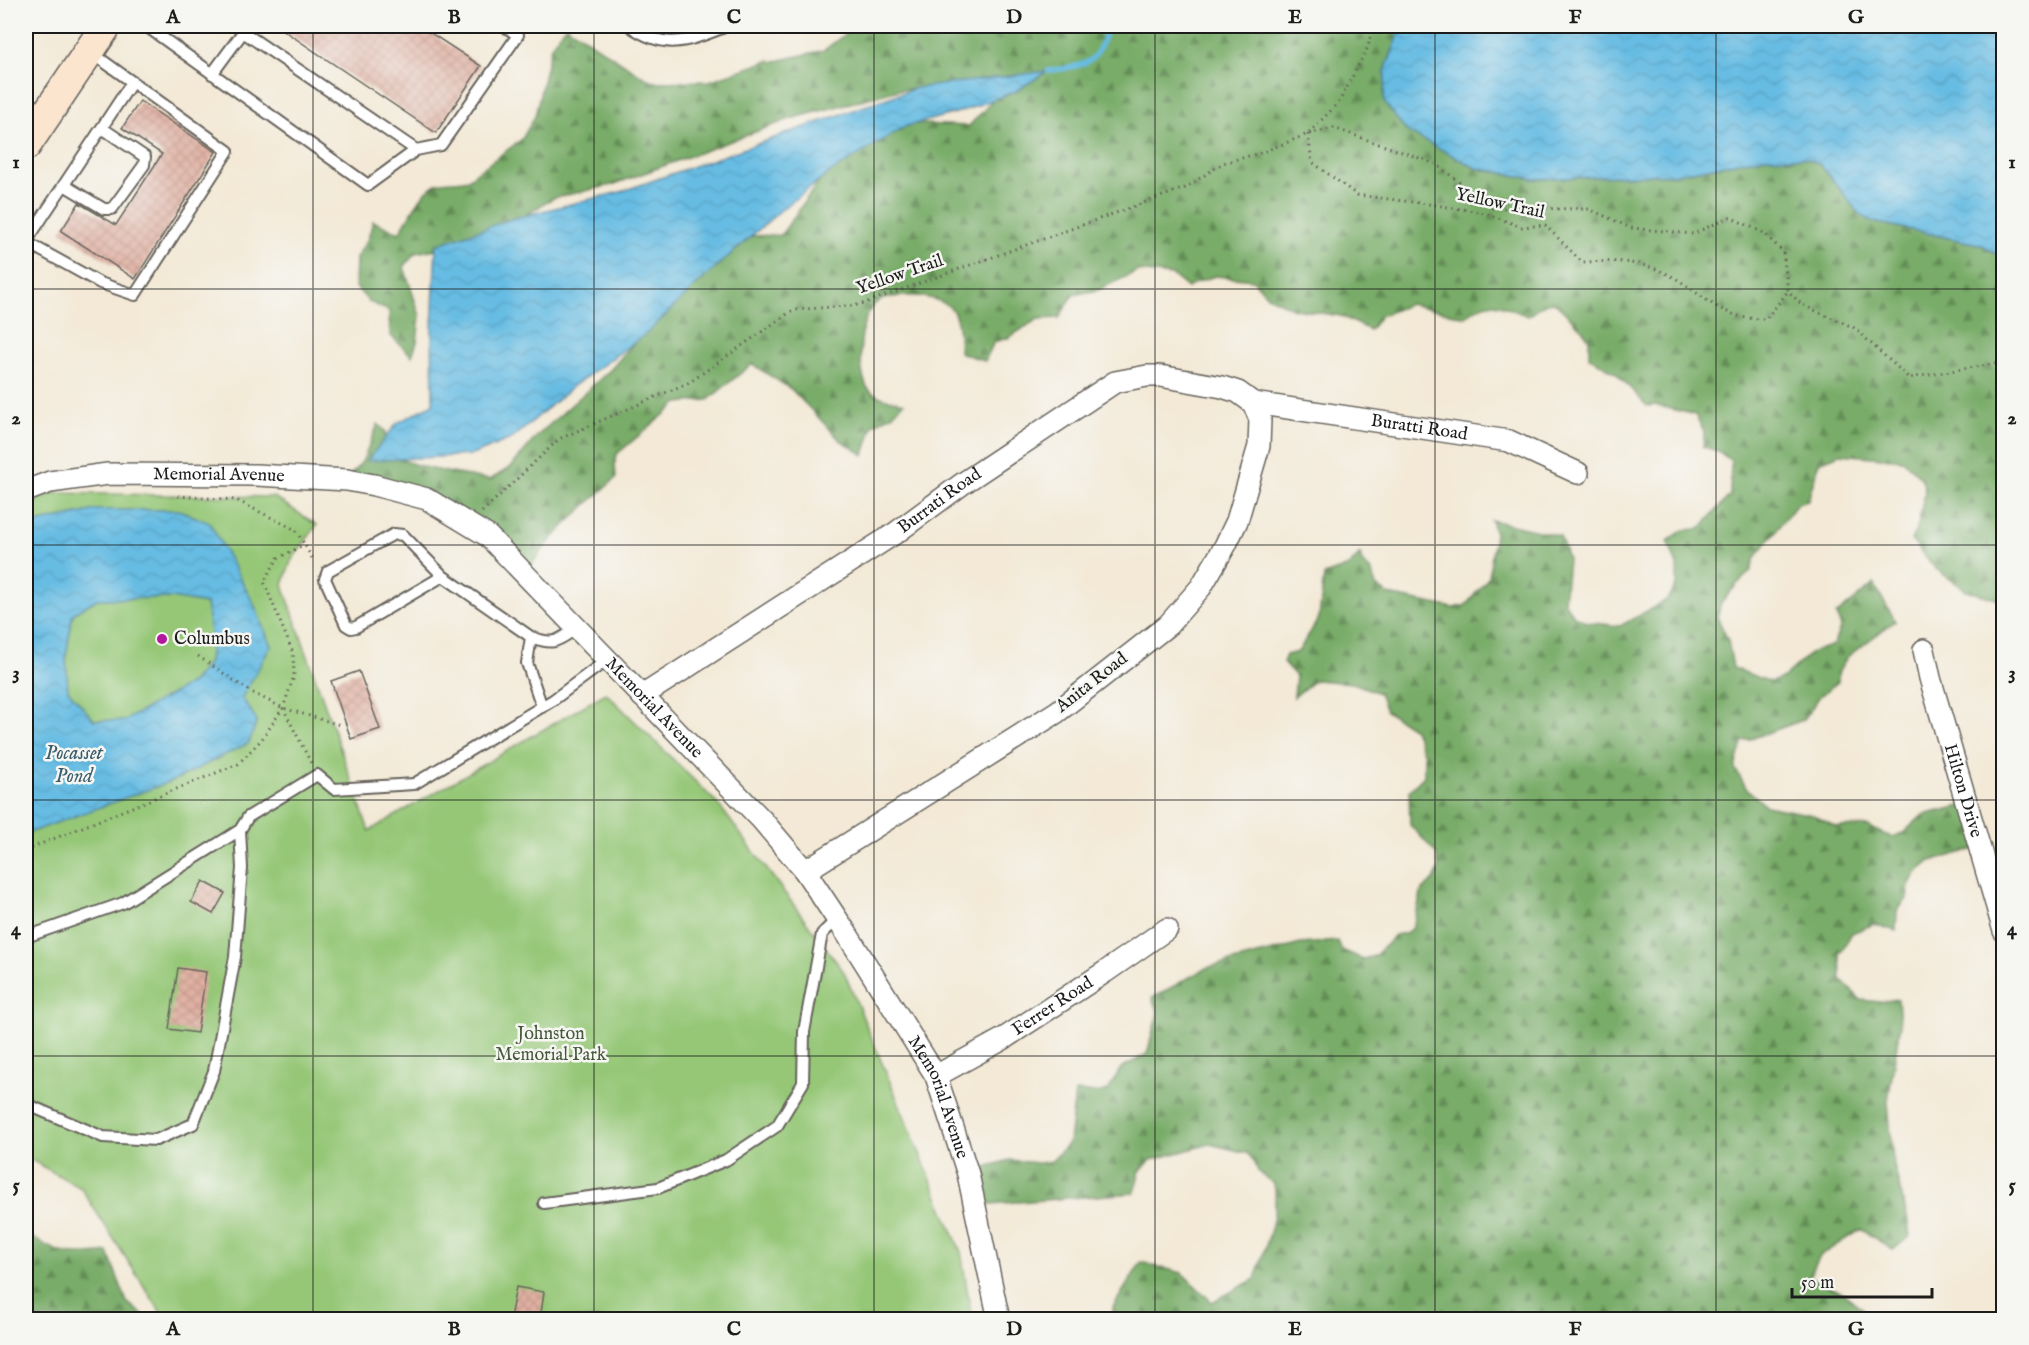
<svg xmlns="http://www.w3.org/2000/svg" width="2029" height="1345" font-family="'IM FELL English',serif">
  <defs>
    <pattern id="forest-firs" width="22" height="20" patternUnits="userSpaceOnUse" patternTransform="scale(1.5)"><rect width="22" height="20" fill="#78ac68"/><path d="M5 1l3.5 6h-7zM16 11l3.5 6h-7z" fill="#628b55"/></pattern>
    <pattern id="water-waves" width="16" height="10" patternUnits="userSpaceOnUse" patternTransform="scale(1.5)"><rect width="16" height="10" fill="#66bce3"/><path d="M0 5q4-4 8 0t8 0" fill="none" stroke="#58a1c2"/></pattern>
    <pattern id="building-cross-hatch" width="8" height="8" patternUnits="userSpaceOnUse" patternTransform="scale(1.5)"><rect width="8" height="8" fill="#e0b0a2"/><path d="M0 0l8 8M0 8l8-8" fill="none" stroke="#c0978b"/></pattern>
  </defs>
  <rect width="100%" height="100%" fill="#f6f6f2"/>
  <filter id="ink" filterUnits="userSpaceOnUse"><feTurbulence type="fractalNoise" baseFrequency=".0167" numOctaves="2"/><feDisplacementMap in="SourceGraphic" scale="12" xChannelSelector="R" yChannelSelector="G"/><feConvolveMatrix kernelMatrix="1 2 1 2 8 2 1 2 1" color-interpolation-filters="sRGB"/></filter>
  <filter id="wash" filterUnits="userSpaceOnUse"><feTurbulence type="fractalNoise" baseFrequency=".008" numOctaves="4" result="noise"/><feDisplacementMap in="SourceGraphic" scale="24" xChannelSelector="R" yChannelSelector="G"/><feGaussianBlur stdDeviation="1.35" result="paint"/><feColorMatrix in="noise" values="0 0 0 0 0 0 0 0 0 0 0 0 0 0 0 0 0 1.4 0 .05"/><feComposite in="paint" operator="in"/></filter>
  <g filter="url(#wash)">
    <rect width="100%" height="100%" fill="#f3e9d6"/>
    <path fill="url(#forest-firs)" stroke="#4a6442" stroke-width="1.5" d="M 566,26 L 645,78 L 656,82 L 709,81 L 770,60 L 772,62 L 824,50 L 856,26 L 1402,26 L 1385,71 L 1386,82 L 1476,168 L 1534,179 L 1677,174 L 1765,157 L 1806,158 L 1820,164 L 1860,215 L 1874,222 L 1982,245 L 2003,258 L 2003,601 L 1966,590 L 1936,569 L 1911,540 L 1918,526 L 1925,490 L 1922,479 L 1903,460 L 1840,454 L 1819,462 L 1808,501 L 1797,504 L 1755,558 L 1750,572 L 1736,585 L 1720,605 L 1718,619 L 1728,640 L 1733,668 L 1771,682 L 1783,678 L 1811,653 L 1833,645 L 1841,626 L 1836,615 L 1874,584 L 1895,621 L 1847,657 L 1838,673 L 1838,682 L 1820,696 L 1803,720 L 1742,742 L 1735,768 L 1746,788 L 1766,806 L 1813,815 L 1836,827 L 1867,826 L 1891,837 L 1903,833 L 1923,815 L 1966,805 L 1980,848 L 1931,861 L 1915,874 L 1909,886 L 1907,899 L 1897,911 L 1896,931 L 1874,924 L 1852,933 L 1840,954 L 1841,979 L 1861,1000 L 1881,1002 L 1898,999 L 1900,1025 L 1888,1101 L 1893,1162 L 1907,1216 L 1910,1236 L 1893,1250 L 1861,1229 L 1821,1255 L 1809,1277 L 1843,1293 L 1864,1310 L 1863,1319 L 1113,1320 L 1113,1307 L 1141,1262 L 1182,1273 L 1212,1302 L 1255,1279 C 1264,1249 1280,1215 1274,1184 L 1258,1172 L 1255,1162 L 1247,1153 L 1210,1144 L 1151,1160 L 1140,1171 L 1134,1193 L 978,1205 L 970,1171 L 1010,1160 L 1039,1163 L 1052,1161 L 1069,1142 L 1075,1092 L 1107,1092 L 1121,1068 L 1147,1054 L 1158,1012 L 1152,998 L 1206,968 L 1301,944 L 1338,941 L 1342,950 L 1363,959 L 1375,956 L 1395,935 L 1406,933 L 1413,927 L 1422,890 L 1434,880 L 1439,869 L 1436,853 L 1410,825 L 1409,791 L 1424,776 L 1424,755 L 1414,729 L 1386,711 L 1379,693 L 1353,683 L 1315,680 L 1294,697 L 1296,676 L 1283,662 L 1286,655 L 1298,652 L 1319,618 L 1324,575 L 1349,566 L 1360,554 L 1362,562 L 1372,572 L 1376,586 L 1389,595 L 1454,608 L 1466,605 L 1489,577 L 1495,533 L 1491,520 L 1560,536 L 1568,559 L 1564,602 L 1574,616 L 1587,622 L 1620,626 L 1667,600 L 1677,584 L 1677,566 L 1668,541 L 1683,530 L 1700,529 L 1730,495 L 1731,461 L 1718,451 L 1703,447 L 1704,431 L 1695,415 L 1655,405 L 1647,406 L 1616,373 L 1589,357 L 1589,339 L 1582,329 L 1554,302 L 1546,303 L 1528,316 C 1500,306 1490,294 1466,317 L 1410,304 L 1380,316 L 1370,330 L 1341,316 L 1294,309 L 1267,296 L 1253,280 L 1215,276 L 1195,283 L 1188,288 L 1172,275 L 1138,271 L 1098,290 L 1073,295 L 1059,318 L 1038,319 L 1008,338 L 994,342 L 985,361 L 959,352 C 960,342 959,321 953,311 C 942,294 891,291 876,303 C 858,318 857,367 867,387 C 874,398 893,400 904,403 L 892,415 L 873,425 L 864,455 L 840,440 L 791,389 L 752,364 L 708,400 L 678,403 L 617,454 L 615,464 L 616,478 C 585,506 549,536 527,572 L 433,504 L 345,481 L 362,462 L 378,424 L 386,432 C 385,439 386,449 392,454 C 406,467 469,475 490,480 L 511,467 L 537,436 L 611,369 L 704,263 L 746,236 L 781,235 L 817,184 L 859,142 L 900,123 L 969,126 L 1003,89 L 948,85 L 899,90 L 790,119 L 612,185 L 553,198 L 501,230 L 458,245 L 415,253 L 404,267 L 420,316 L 417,342 L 412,356 L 390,335 L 389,311 L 369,302 L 355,286 L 356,258 L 368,239 L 373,221 L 399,233 C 408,220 423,188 438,183 C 447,180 458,182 468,179 L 522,139 L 535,116 L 551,46 Z
      M 26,1233 C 58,1255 69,1257 108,1252 L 127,1302 L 148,1319 L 26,1319 Z"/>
    <path fill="#95c777" stroke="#58724a" stroke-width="1.5" d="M 53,493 L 274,497 L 317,525 L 291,561 L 283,585 L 369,831 L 606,693 L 718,804 L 844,972 L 961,1252 L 972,1319 L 165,1319 L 81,1188 L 26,1157 L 26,505 Z"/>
    <path fill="url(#water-waves)" stroke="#416c80" stroke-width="1.5" fill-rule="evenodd" d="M 1402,26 L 2003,26 L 2003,258 L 1982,245 L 1874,222 L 1860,215 L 1820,164 L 1806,158 L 1765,157 L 1677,174 L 1534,179 L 1476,168 L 1406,131 L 1384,102 L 1385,71 Z
      M 1048,71 L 1016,91 L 963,111 L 904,127 L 831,172 L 781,210 L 706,276 L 647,333 L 571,388 L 513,438 L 472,455 L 367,461 L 397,423 L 433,404 L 432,329 L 436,245 L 514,218 L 620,192 L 916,88 Z
      M 96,510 L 179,510 L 210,523 L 254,604 L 271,646 L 242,698 L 257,720 L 249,743 L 175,780 L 26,834 L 26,525 ZM 171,598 L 206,604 L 211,640 L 209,662 L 193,682 L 124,721 L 94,720 L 68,690 L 66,656 L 73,614 L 97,599 Z"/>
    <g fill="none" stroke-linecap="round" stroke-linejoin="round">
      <path stroke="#66bce3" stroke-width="5" d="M 1048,71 C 1085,65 1098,66 1107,26"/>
    </g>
    <g id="blocks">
      <path fill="url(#building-cross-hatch)" d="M 277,26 L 420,26 L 481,66 L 436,133 Z
        M 140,101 L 216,152 L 135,279 L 61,231 L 79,203 L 116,225 L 162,154 L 122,128 Z
        M 359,671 L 380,729 L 351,739 L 331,681 Z
        M 203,881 L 225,893 L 213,914 L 191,902 Z
        M 178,968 L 206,972 L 197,1033 L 169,1029 Z
        M 516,1287 L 544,1292 L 540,1320 L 510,1318 Z"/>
    </g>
  </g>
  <g filter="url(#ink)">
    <use href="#blocks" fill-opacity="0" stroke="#67645d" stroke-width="1.5"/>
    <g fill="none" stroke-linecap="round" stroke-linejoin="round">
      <g stroke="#67645d" stroke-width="14">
        <path id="service" d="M 146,26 L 368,185 L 416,150 L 243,32 L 212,74
          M 630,26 C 667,52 688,41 727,26
          M 416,150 L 441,145 L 518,35 L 504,26
          M 64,185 L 104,209 L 112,209 L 144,165 L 145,157 L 102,128
          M 26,242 L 100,283 L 135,295 L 228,151 L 92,53
          M 26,242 L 132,82
          M 443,576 L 356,627 L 351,628 L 346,625 L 325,579 L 328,571 L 394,534 L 403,535 L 443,576 L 531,637 C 555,646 557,641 577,628
          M 531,637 L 527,663 L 542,707
          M 26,937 L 123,903 L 240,830 L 248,817 L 317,775 L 334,789 L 414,784 L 553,700 L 607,660
          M 26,1104 L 103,1137 L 156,1140 L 193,1124 L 214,1071 L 235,957 L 242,868 L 240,830
          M 544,1203 L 658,1188 L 726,1160 L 777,1126 L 803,1083 L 804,1032 L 822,934 L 837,919"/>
      </g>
      <g stroke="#67645d" stroke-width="24">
        <g id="minor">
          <path id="s1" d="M 1253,403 L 1509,441 L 1578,473"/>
          <path id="s2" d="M 26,491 L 50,482 L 108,474 L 256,475 L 347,480 L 374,485 L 427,499 L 488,536 L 762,820 L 805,871 L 847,934 L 936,1076 L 968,1174 L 999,1320"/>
          <path id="s3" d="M 1924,650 L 1930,678 L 2004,931"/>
          <path id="s4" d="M 642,696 L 897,532 L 962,484 L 1115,382 L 1147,376 L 1160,376 L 1222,387 L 1238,392 L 1253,403 L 1260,419 L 1259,446 L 1237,521 L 1225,546 L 1201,587 L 1168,625 L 1057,712 L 805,871"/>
          <path id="s5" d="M 936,1076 L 1003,1039 L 1105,972 L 1167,929"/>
        </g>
      </g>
      <g stroke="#67645d" stroke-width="33">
        <path id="secondary" d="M 26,145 L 106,26"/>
      </g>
      <path stroke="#67645d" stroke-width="3" stroke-dasharray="1.5 4.5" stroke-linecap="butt" d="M 1309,133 L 1339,102 L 1368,47 L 1373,26
        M 1308,134 L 1312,162 L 1357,195 L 1436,205 L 1485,213 L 1522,227 L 1545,225 L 1582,262 C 1611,261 1637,260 1663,272 C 1687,282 1706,304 1730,313 C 1741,318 1754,319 1766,319 L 1788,291
        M 178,496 L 236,500 L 296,530 L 312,558
        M 482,512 L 559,439 L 690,382 L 793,310 L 859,305 L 1185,188 L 1223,163 L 1260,153 L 1308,134 L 1334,128 L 1436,164 L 1492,208 L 1589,209 L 1631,228 L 1693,234 L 1730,217 L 1764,233 L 1783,252 L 1788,291 L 1802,305 L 1853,327 L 1909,378 L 2004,362
        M 198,656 L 251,692 L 283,708 L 340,725
        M 283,708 L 311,763
        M 26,850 L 238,764 L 262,739 L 283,708 L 294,676 L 293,653 L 264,582 L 278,558 L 304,545"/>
      <use href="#service" stroke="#fff" stroke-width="10"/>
      <use href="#minor" stroke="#fff" stroke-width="21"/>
      <use href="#secondary" stroke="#fbe5cf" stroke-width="30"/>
    </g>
  </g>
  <path fill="none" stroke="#1c1c1c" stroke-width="1.5" stroke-opacity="0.55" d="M 313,26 L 313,1320M 594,26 L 594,1320M 874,26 L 874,1320M 1155,26 L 1155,1320M 1435,26 L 1435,1320M 1716,26 L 1716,1320M 26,289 L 2004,289M 26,545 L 2004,545M 26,800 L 2004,800M 26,1056 L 2004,1056"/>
  <circle fill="#b5179e" stroke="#f6f6f2" stroke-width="2" cx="162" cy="639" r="6"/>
  <g text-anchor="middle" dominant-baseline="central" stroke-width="5" stroke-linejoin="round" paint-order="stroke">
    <g font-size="18" fill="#1c1c1c" stroke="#f6f6f2">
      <text transform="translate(1500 204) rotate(12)">Yellow Trail</text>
      <text transform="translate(900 275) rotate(-19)">Yellow Trail</text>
      <text stroke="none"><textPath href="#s1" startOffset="168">Buratti Road</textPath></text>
      <text stroke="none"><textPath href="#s2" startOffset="195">Memorial Avenue</textPath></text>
      <text stroke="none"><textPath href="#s4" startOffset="356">Burrati Road</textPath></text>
      <text transform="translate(1092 683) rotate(-38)">Anita Road</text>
      <text stroke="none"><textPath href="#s2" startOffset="716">Memorial Avenue</textPath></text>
      <text stroke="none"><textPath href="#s3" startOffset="146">Hilton Drive</textPath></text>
      <text stroke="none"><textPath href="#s5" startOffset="136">Ferrer Road</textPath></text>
      <text stroke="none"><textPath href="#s2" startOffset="1202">Memorial Avenue</textPath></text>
    </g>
    <g font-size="18" fill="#1c1c1c" stroke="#f6f6f2" text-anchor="start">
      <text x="174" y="639">Columbus</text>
    </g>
    <g font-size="18" fill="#46583c" stroke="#f6f6f2">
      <text x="551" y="1034">Johnston<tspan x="551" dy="21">Memorial Park</tspan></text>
    </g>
    <g font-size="20" font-style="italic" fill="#3a5c6c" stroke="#f6f6f2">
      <text x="74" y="753">Pocasset<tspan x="74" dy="23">Pond</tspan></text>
    </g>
  </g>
  <rect width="2029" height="1345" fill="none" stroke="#f6f6f2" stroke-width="66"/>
  <path d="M1792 1288v9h140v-9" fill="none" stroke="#1c1c1c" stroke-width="3"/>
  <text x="1801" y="1288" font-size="18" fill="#1c1c1c" stroke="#f6f6f2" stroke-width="4.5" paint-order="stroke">50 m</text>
  <rect x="33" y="33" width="1963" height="1279" fill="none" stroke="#1c1c1c" stroke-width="2"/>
  <g font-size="20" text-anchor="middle" font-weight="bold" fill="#1c1c1c">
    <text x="173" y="23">A</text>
    <text x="454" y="23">B</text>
    <text x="734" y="23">C</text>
    <text x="1014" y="23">D</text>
    <text x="1295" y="23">E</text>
    <text x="1575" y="23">F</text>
    <text x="1856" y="23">G</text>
    <text x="16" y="168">1</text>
    <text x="2012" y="168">1</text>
    <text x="16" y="424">2</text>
    <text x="2012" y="424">2</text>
    <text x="16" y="679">3</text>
    <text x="2012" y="679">3</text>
    <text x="16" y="935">4</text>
    <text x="2012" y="935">4</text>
    <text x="16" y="1191">5</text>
    <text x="2012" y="1191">5</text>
    <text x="173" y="1335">A</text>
    <text x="454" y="1335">B</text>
    <text x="734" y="1335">C</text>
    <text x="1014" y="1335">D</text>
    <text x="1295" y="1335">E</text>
    <text x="1575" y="1335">F</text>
    <text x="1856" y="1335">G</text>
  </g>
</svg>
